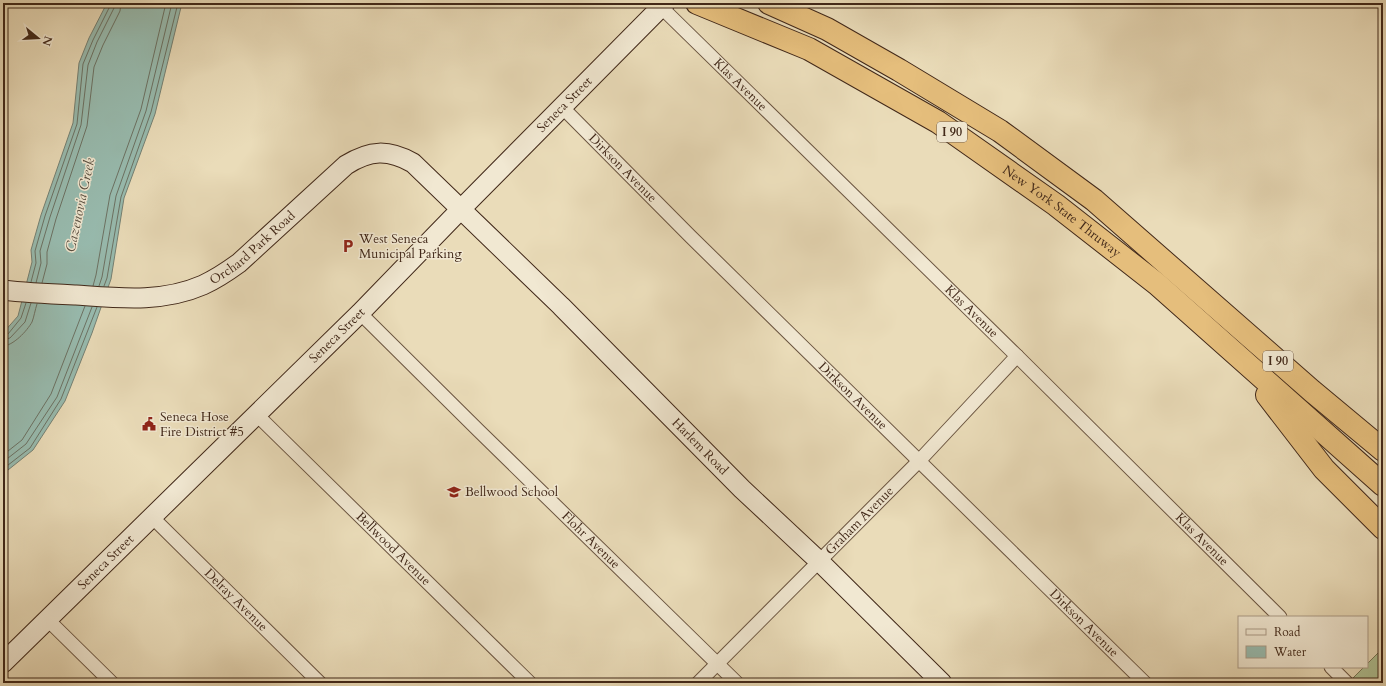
<svg xmlns="http://www.w3.org/2000/svg" width="1386" height="686" font-family="Cardo,serif">
  <rect width="100%" height="100%" fill="#eadcb9"/>
  <filter id="stains"><feTurbulence type="fractalNoise" baseFrequency=".005" numOctaves="4"/><feColorMatrix values="0 0 0 0 .2 0 0 0 0 .09 0 0 0 0 .02 0 0 0 .5 -.17"/></filter>
  <radialGradient id="worn" r=".72"><stop offset=".6" stop-color="#630" stop-opacity="0"/><stop offset="1" stop-color="#630" stop-opacity=".3"/></radialGradient>
  <path fill="#b0c294" stroke="#787556" d="M 1383,648 L 1383,683 L 1359,683 L 1353,678 L 1364,667 L 1367,667 L 1367,664 Z"/>
  <path fill="#98bcb0" stroke="#758174" d="M 107,3 L 182,3 L 155,114 L 124,198 L 111,279 L 92,333 L 65,401 L 33,450 L 3,474 L 3,333 L 18,316 L 32,262 L 31,250 L 41,215 L 73,123 L 79,63 L 89,38 Z"/>
  <g fill="none" stroke-linecap="round" stroke-linejoin="round">
    <path stroke="#6c7264" stroke-width="1" d="M 31,282 L 36,263 L 35,251 L 45,216 L 77,124 L 83,64 L 93,40 L 110,6 L 110,3
      M 36,283 L 41,263 L 40,251 L 50,217 L 81,125 L 88,65 L 97,42 L 114,8 L 115,3
      M 42,283 L 47,264 L 47,252 L 56,219 L 87,126 L 94,67 L 103,45 L 120,11 L 121,3
      M 93,286 L 96,275 L 110,195 L 141,109 L 166,3
      M 99,286 L 102,277 L 116,196 L 146,111 L 172,3
      M 104,286 L 107,278 L 121,197 L 151,112 L 178,3
      M 3,335 L 8,334 L 21,318 L 26,303
      M 3,340 L 10,338 L 25,322 L 31,303
      M 3,346 C 13,346 27,331 32,322 C 34,317 35,310 37,304
      M 3,455 L 22,440 L 51,394 L 85,306
      M 3,462 L 26,444 L 57,397 L 92,307
      M 3,469 L 30,448 L 61,399 L 97,307"/>
    <g stroke="#6b5541" stroke-width="15">
      <g id="minor">
        <path id="s1" d="M 661,7 L 1017,356 L 1280,617"/>
        <path id="s2" d="M 562,107 L 690,236 L 1145,683"/>
        <path id="s3" d="M 360,313 L 478,430 L 737,683"/>
        <path id="s4" d="M 257,415 L 530,683"/>
        <path id="s5" d="M 152,517 L 320,683"/>
        <path d="M 47,619 L 112,683"/>
        <path d="M 1331,667 L 1347,683"/>
        <path id="s6" d="M 698,683 L 919,461 L 1017,356"/>
      </g>
    </g>
    <g stroke="#412819" stroke-width="21">
      <g id="secondary">
        <path id="s7" d="M 3,290 C 27,293 52,294 76,295 C 119,298 162,303 203,285 C 216,279 228,271 239,263 L 346,165 C 370,150 388,149 413,163 L 561,306 L 742,489 L 820,562 L 942,683"/>
        <path id="s8" d="M 3,663 L 360,313 L 461,209 L 665,3"/>
      </g>
    </g>
    <g stroke="#412819" stroke-width="24">
      <g id="motorway">
        <path id="s9" d="M 697,3 L 809,49 L 938,122 L 1056,205 L 1157,284 L 1383,485"/>
        <path d="M 769,3 L 827,29 L 899,70 L 1000,131 L 1094,200 L 1312,391 L 1383,450"/>
        <path d="M 1267,395 L 1324,469 L 1383,528"/>
      </g>
    </g>
    <use href="#minor" stroke="#f1e8d2" stroke-width="13"/>
    <use href="#secondary" stroke="#f1e8d2" stroke-width="19"/>
    <use href="#motorway" stroke="#e5be7c" stroke-width="22"/>
  </g>
  <defs>
    <g id="parking-bare" transform="scale(1.08)"><path d="M-3.5-5.5H1a3.5 3.5 0 0 1 0 7H-1V5.5H-3.5ZM-1-3.4V-.6H.8a1.4 1.4 0 0 0 0-2.8Z" fill="#8f2418" stroke="#f1e8d2" stroke-width="2.5" paint-order="stroke"/></g>
    <g id="civic-bare" transform="scale(1.08)"><path d="M-.6-6.5H3V-4.5H.6V-3L4-1V1h2V6H-6V1h2V-1L-.6-3ZM-1.2 2.5V6h2.4V2.5Z" fill="#8f2418" stroke="#f1e8d2" stroke-width="2.5" paint-order="stroke"/></g>
    <g id="school-bare" transform="scale(1.08)"><path d="M0-5L7-2L0 1L-7-2ZM-4 1L0 2.5L4 1V4Q0 6-4 4Z" fill="#8f2418" stroke="#f1e8d2" stroke-width="2.5" paint-order="stroke"/></g>
  </defs>
  <g fill-rule="evenodd">
    <use href="#parking-bare" x="348" y="246"/>
    <use href="#civic-bare" x="149" y="424"/>
    <use href="#school-bare" x="454" y="492"/>
  </g>
  <g text-anchor="middle" dominant-baseline="central" stroke-width="3" stroke-linejoin="round" paint-order="stroke">
    <g fill="#f1e8d2" stroke="#766250" stroke-width="1">
      <rect x="937" y="122" width="30" height="20" rx="3"/>
      <rect x="1263" y="351" width="30" height="20" rx="3"/>
    </g>
    <g font-size="12" font-weight="bold" fill="#412819">
      <text x="952" y="132">I 90</text>
      <text x="1278" y="361">I 90</text>
    </g>
    <g font-size="13" fill="#412819" stroke="#f1e8d2">
      <text stroke="none"><textPath href="#s1" startOffset="111">Klas Avenue</textPath></text>
      <text stroke="none"><textPath href="#s8" startOffset="792">Seneca Street</textPath></text>
      <text stroke="none"><textPath href="#s2" startOffset="86">Dirkson Avenue</textPath></text>
      <text stroke="none"><textPath href="#s9" startOffset="422">New York State Thruway</textPath></text>
      <text stroke="none"><textPath href="#s7" startOffset="264">Orchard Park Road</textPath></text>
      <text stroke="none"><textPath href="#s1" startOffset="435">Klas Avenue</textPath></text>
      <text stroke="none"><textPath href="#s8" startOffset="468">Seneca Street</textPath></text>
      <text stroke="none"><textPath href="#s2" startOffset="410">Dirkson Avenue</textPath></text>
      <text stroke="none"><textPath href="#s7" startOffset="864">Harlem Road</textPath></text>
      <text stroke="none"><textPath href="#s6" startOffset="229">Graham Avenue</textPath></text>
      <text stroke="none"><textPath href="#s1" startOffset="759">Klas Avenue</textPath></text>
      <text stroke="none"><textPath href="#s3" startOffset="324">Flohr Avenue</textPath></text>
      <text stroke="none"><textPath href="#s4" startOffset="191">Bellwood Avenue</textPath></text>
      <text stroke="none"><textPath href="#s8" startOffset="144">Seneca Street</textPath></text>
      <text stroke="none"><textPath href="#s5" startOffset="118">Delray Avenue</textPath></text>
      <text stroke="none"><textPath href="#s2" startOffset="734">Dirkson Avenue</textPath></text>
    </g>
    <g font-size="13" fill="#412819" stroke="#f1e8d2" text-anchor="start">
      <text x="359" y="239">West Seneca<tspan x="359" dy="15">Municipal Parking</tspan></text>
      <text x="160" y="417">Seneca Hose<tspan x="160" dy="15">Fire District #5</tspan></text>
      <text x="465" y="492">Bellwood School</text>
    </g>
    <g font-size="14" font-style="italic" fill="#574d3f" stroke="#f1e8d2">
      <text transform="translate(80 205) rotate(-78)">Cazenovia Creek</text>
    </g>
  </g>
  <rect width="1386" height="686" fill="none" stroke="#eadcb9" stroke-width="16"/>
  <rect x="4" y="4" width="1378" height="678" fill="none" stroke="#412819" stroke-width="2"/>
  <rect x="8" y="8" width="1370" height="670" fill="none" stroke="#412819"/>
  <rect x="1238" y="616" width="130" height="52" fill="#f1e8d2" stroke="#ab9b88"/>
  <rect x="1246" y="629" width="20" height="6" fill="#f1e8d2" stroke="#ab9b88"/>
  <text x="1274" y="636" font-size="12" fill="#412819">Road</text>
  <rect x="1246" y="646" width="20" height="12" fill="#98bcb0" stroke="#ab9b88"/>
  <text x="1274" y="656" font-size="12" fill="#412819">Water</text>
  <g transform="translate(38 38) rotate(108)" stroke="#f1e8d2" stroke-width="3" paint-order="stroke">
  <path d="M0-3L7 15L0 10L-7 15Z" fill="#412819"/>
  <text y="-6" font-size="11" font-weight="bold" text-anchor="middle" fill="#412819">N</text>
  </g>
  <rect width="100%" height="100%" filter="url(#stains)"/>
  <rect width="100%" height="100%" fill="url(#worn)"/>
</svg>
